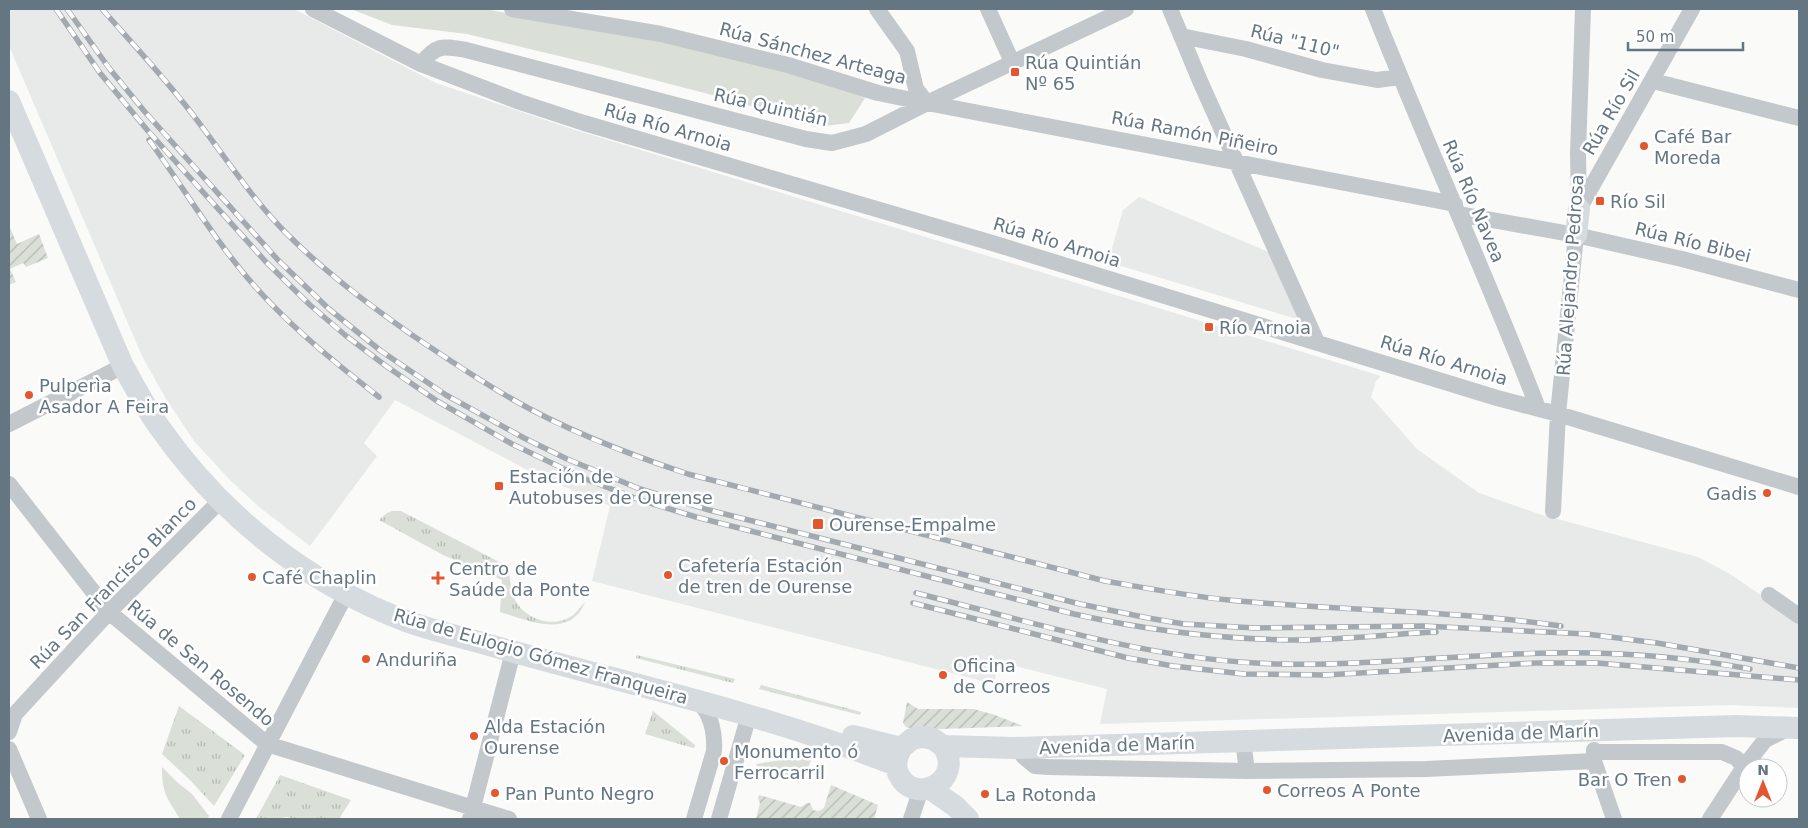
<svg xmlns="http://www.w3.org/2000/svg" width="1808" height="828" font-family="'DejaVu Sans',sans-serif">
  <defs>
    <pattern id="grass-tufts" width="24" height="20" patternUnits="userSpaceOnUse" patternTransform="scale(1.25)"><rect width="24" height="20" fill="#dadfd7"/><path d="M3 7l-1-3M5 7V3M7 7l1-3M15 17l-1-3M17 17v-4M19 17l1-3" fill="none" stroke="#b4b9b4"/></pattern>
    <pattern id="garden-furrows" width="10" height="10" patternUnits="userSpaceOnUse" patternTransform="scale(1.25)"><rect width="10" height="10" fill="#dadfd7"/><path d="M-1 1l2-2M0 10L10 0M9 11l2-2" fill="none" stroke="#b4b9b4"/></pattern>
  </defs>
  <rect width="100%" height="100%" fill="#fafaf8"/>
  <path fill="#e8e9e9" d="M 9,9 L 294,9 L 436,83 L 569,128 L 1381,376 L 1376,381 L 1371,397 L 1417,449 L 1479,493 L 1539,514 L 1698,557 L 1730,574 L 1799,621 L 1799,708 L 1731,705 L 1100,724 L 1107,689 L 999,662 L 994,684 L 592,581 L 610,506 L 535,474 L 395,400 L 364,443 L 377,456 L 310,546 L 259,507 L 229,479 L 194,441 L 166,399 L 142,356 L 9,46 Z
    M 1139,197 L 1280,257 L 1300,320 L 1108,262 L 1123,210 Z"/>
  <path fill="url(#grass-tufts)" d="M 392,511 L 401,511 L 505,565 C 512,574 509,584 513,595 C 520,617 551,630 572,616 C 577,612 581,606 585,602 C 570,640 528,620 500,612 L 502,580 L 443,555 L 379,520 L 387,513 Z
    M 637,655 L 735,679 L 733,683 L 636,658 Z
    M 761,685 L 861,712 L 860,715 L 759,689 Z
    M 179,706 L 245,755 L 214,806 L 191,781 L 162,754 Z
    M 653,711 L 695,745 L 695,747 L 693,748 L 645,734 Z
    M 810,755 L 811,759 L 805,780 L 757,766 L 756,764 Z
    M 280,775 L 351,800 L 339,819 L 295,819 L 287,817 L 274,819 L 256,819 Z"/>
  <path fill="#dadfd7" d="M 351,9 L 485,9 L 557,23 L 697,47 L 840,86 L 865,98 L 849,123 L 816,127 L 735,101 L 601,66 L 467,34 L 392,25 Z
    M 162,767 L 177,782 L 192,794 L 209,816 L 207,819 L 180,819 C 167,797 162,794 162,767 Z"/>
  <path fill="url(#garden-furrows)" d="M 9,225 L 17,244 L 39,234 L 48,258 L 26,267 L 23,263 L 10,269 L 16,282 L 9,285 Z
    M 907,702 L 918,709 L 973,709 L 992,714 L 1023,726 L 916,730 L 906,727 L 903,723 Z
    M 831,785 L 878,805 L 874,819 L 756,819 L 760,803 L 758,799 L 759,795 L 801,807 L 807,803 L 810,803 L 813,810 L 819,811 L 824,808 Z"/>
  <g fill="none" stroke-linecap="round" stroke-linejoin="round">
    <path stroke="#c3c8cc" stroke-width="16" d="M 313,9 L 421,64 L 520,102 L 584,123 L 992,243 L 1497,398 L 1558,414 L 1799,487
      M 512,9 L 661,34 L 788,65 L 878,93 L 927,103 L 1455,204
      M 877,9 L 907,51 L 916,89 L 927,103
      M 988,9 L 1013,64
      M 1170,9 L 1200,81 L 1317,342
      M 1373,9 C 1426,143 1486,274 1538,408
      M 1181,36 L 1246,49 L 1322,70 L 1377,80 L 1400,77
      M 421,64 C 437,44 442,46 466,50 L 806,139 L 832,143 L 866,134 L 927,103 L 1126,9
      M 1653,81 L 1799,118
      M 1579,209 L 1692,9
      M 1579,209 L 1578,153 L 1583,9
      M 1459,214 L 1576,235 L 1682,259 L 1799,290
      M 9,424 L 123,366
      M 9,484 L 109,612 L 267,744 L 509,819
      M 1553,511 L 1558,414 L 1576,235
      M 1769,595 L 1799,616
      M 9,732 L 15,714 L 109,612 L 220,501
      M 1243,741 L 1247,771
      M 1021,748 L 1023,756 L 1035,766 L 1048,767 L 1247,771 L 1426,769 L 1594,761
      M 9,749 L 39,819
      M 1594,750 L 1594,761 L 1614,819
      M 1594,752 L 1722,752 L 1736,758 L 1744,767
      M 229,819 L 346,594
      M 470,819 L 513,652
      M 694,819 L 714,751 C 715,733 711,710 695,700
      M 719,819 L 749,715
      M 911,819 L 921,789
      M 1710,819 L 1744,767 L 1765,740 L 1789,728"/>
    <path stroke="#d6dbdf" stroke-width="22" d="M 9,101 L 123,366 C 135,387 146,409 160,428 C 221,515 306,583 406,621 C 428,629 452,635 475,641 C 513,652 551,662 589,672 C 693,699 796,726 896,765
      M 1576,235 L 1579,209
      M 853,736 L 901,748 L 912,739 L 922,737 L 933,739 L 943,746 L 1014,748 L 1736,726 L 1799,728
      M 900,751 C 896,758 895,766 898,773 C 913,808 966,781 943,746
      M 929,788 L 955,806 L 968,819"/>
    <g stroke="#a2aab0" stroke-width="5.5">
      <path id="rail" d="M 56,9 L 100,73 L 148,131 L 266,262 L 310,305 L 345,335 L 386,366 L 437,401 L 512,444 L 583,478 L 640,500 L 696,517 L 1074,614 C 1150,631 1226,640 1304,640 C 1348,639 1392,634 1436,632
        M 67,9 L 109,68 L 145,112 L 278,260 L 329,309 L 381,351 L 446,395 L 524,438 L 567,459 L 640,489 L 709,510 L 1080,604 L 1148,618 L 1184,624 L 1255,628 L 1423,626 L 1587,634 L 1657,643 L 1799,668
        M 102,9 C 131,42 162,75 190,111 C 222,152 250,197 287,234 C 325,272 368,304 412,335 C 445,357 477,379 512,399 C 567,431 628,454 688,474 L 1105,581 C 1146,588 1187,596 1229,600 C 1339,611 1451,610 1561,626
        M 149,140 C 179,181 205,225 237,265 C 277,316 329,358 379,397
        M 916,593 C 1036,623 1156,662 1281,664 C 1371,666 1461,654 1552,653 C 1618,652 1685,657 1750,669
        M 913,603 L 1128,658 L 1173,666 L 1244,674 L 1325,675 L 1536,663 L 1597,663 L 1799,680"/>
    </g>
    <use href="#rail" stroke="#fff" stroke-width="4" stroke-dasharray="11" stroke-linecap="butt"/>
  </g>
  <g fill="#e4572e" stroke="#fff" stroke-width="2">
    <rect x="1010" y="67" width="10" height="10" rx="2.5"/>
    <circle cx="1644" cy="146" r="5"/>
    <rect x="1595" y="196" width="10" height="10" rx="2.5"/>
    <rect x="1204" y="322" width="10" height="10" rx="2.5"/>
    <circle cx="29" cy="395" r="5"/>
    <rect x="494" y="481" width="10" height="10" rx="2.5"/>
    <circle cx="1767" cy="493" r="5"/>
    <rect x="812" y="518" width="12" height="12" rx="2.5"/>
    <circle cx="668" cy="575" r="5"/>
    <circle cx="252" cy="577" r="5"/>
    <path d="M435.5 570.5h5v5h5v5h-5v5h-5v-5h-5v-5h5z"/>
    <circle cx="366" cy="659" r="5"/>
    <circle cx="943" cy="675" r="5"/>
    <circle cx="474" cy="736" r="5"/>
    <circle cx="724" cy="761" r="5"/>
    <circle cx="1682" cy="779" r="5"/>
    <circle cx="1267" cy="790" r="5"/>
    <circle cx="495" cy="793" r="5"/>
    <circle cx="985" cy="794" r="5"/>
  </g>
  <g text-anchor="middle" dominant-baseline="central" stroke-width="5" stroke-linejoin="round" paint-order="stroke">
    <g font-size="18" fill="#657683" stroke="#fff">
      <text transform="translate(1295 41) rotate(14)">Rúa "110"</text>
      <text transform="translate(813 53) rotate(15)">Rúa Sánchez Arteaga</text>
      <text transform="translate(771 107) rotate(13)">Rúa Quintián</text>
      <text transform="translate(1611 112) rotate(-60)">Rúa Río Sil</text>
      <text transform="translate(668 127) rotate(16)">Rúa Río Arnoia</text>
      <text transform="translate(1195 133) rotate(11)">Rúa Ramón Piñeiro</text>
      <text transform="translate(1474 201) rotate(67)">Rúa Río Navea</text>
      <text transform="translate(1057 242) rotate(17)">Rúa Río Arnoia</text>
      <text transform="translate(1693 242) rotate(14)">Rúa Río Bibei</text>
      <text transform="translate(1570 275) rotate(-86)">Rúa Alejandro Pedrosa</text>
      <text transform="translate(1444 360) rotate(17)">Rúa Río Arnoia</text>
      <text transform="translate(113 583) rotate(-46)">Rúa San Francisco Blanco</text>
      <text transform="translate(541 656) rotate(16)">Rúa de Eulogio Gómez Franqueira</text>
      <text transform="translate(201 663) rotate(40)">Rúa de San Rosendo</text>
      <text transform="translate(1521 733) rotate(-2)">Avenida de Marín</text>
      <text transform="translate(1117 745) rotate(-2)">Avenida de Marín</text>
    </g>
    <g font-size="18" fill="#657683" stroke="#fff" text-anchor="start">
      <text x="1025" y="62">Rúa Quintián<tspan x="1025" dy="21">Nº 65</tspan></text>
      <text x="1654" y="136">Café Bar<tspan x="1654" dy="21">Moreda</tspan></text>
      <text x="1610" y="201">Río Sil</text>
      <text x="1219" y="327">Río Arnoia</text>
      <text x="39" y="385">Pulperìa<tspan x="39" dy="21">Asador A Feira</tspan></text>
      <text x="509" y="476">Estación de<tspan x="509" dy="21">Autobuses de Ourense</tspan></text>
      <text x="1757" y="493" text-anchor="end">Gadis</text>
      <text x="829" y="524">Ourense-Empalme</text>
      <text x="678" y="565">Cafetería Estación<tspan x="678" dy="21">de tren de Ourense</tspan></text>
      <text x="449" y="568">Centro de<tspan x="449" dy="21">Saúde da Ponte</tspan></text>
      <text x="262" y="577">Café Chaplin</text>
      <text x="376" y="659">Anduriña</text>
      <text x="953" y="665">Oficina<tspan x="953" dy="21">de Correos</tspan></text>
      <text x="484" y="726">Alda Estación<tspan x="484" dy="21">Ourense</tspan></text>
      <text x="734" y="751">Monumento ó<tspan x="734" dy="21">Ferrocarril</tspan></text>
      <text x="1672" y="779" text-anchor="end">Bar O Tren</text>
      <text x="1277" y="790">Correos A Ponte</text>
      <text x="505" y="793">Pan Punto Negro</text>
      <text x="995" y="794">La Rotonda</text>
    </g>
  </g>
  <rect width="1808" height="828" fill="none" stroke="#657683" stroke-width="20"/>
  <g transform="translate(1763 783)"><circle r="24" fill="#ffffff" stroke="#c1c8cd"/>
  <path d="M0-4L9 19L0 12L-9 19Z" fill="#e4572e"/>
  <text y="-8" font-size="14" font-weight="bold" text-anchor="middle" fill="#657683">N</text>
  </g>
  <path d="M1628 42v8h115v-8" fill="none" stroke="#657683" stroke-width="2.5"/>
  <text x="1636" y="42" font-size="15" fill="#657683" stroke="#ffffff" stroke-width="4" paint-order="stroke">50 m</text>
</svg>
